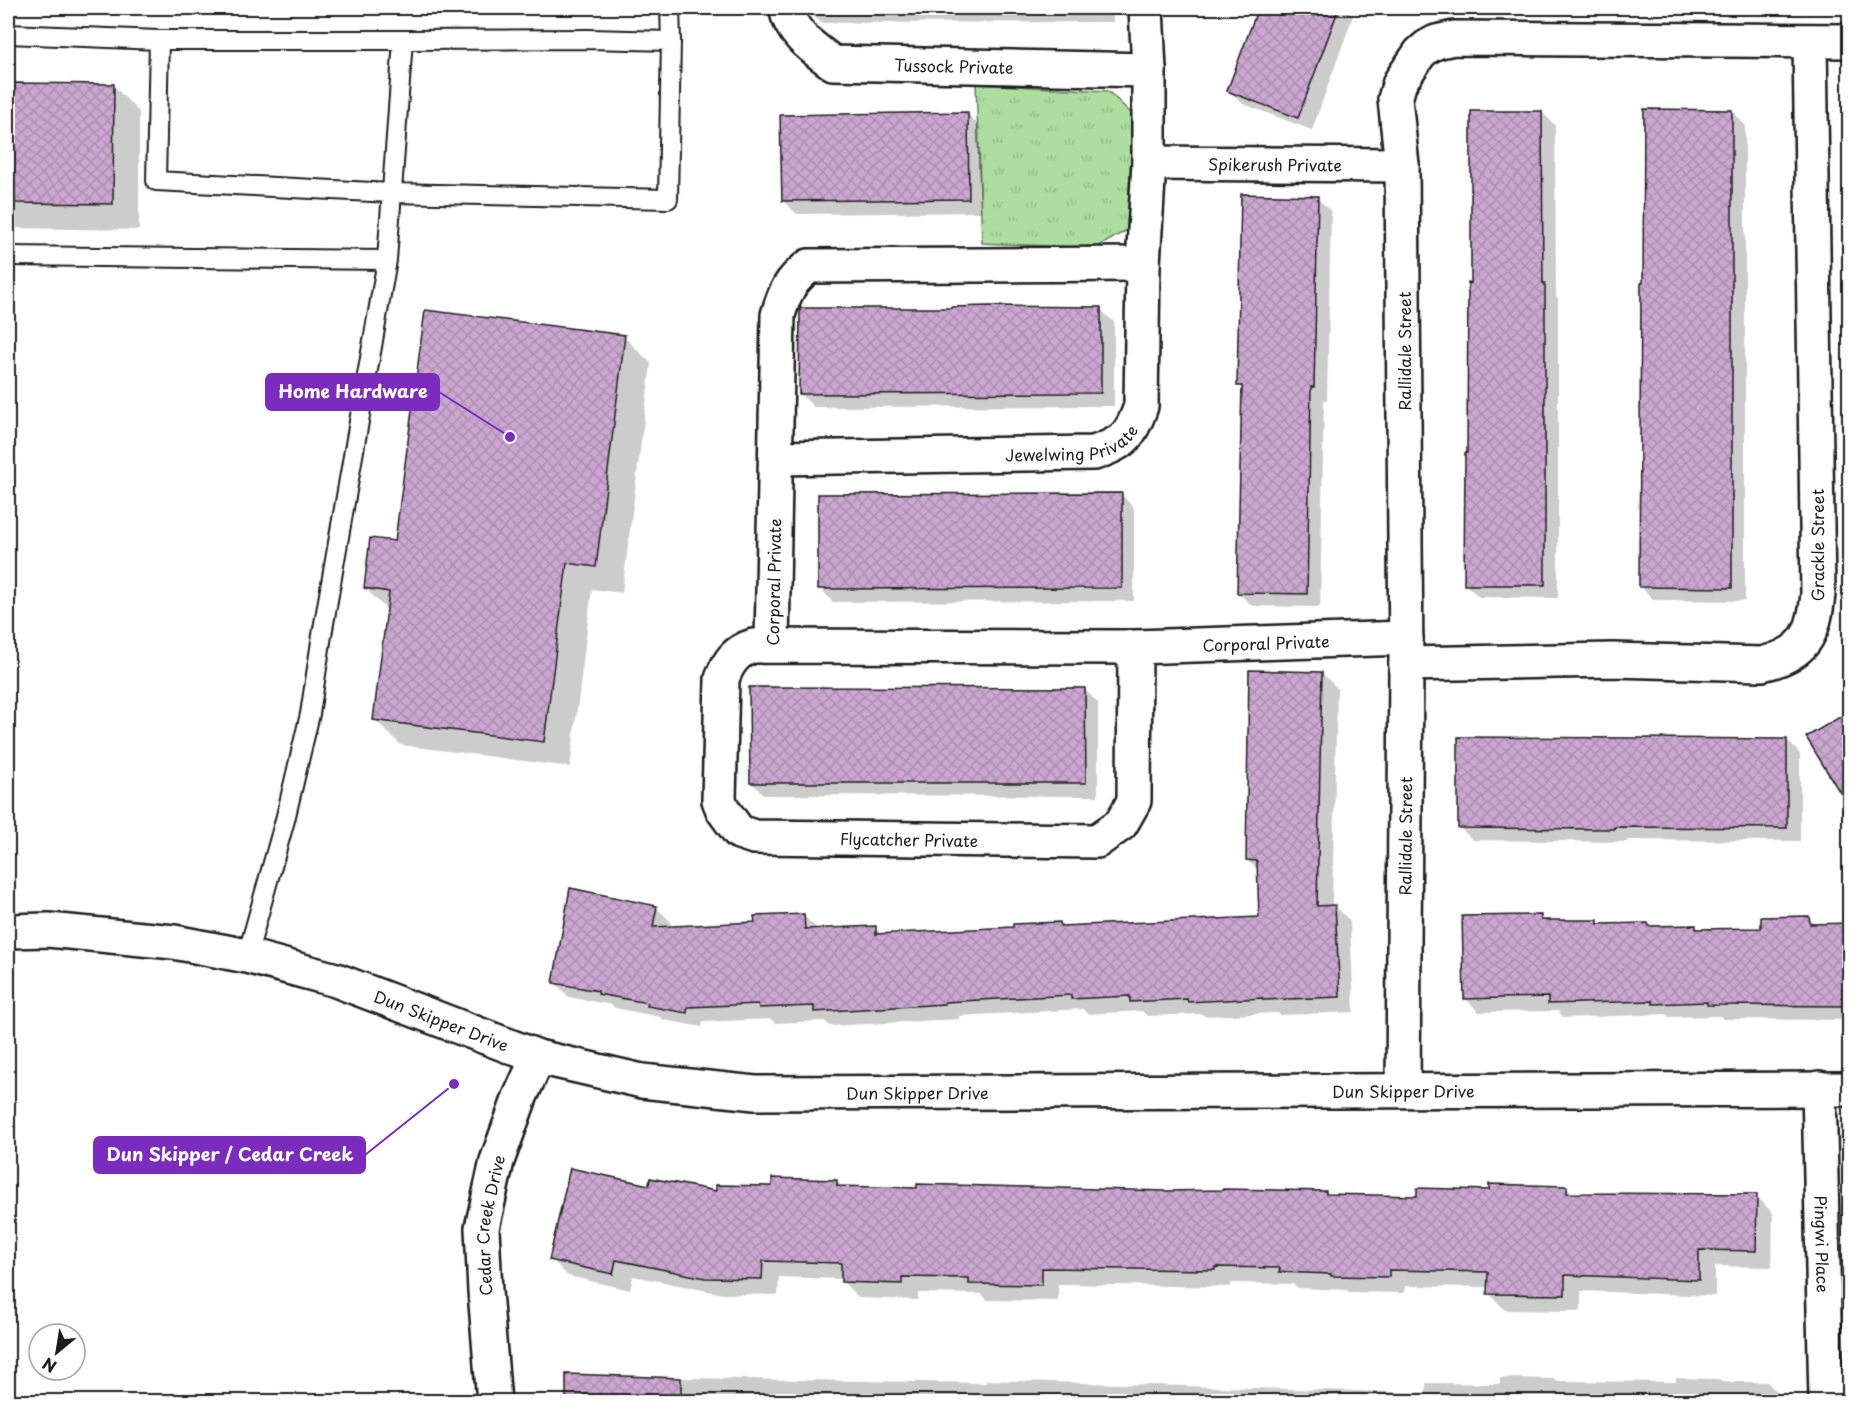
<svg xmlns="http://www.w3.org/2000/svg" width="1857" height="1409" font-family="'Playpen Sans',sans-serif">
  <defs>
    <pattern id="park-tufts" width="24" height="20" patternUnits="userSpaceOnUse" patternTransform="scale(1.5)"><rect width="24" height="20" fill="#adde9f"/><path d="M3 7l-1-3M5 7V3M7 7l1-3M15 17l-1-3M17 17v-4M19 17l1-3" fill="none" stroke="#94be88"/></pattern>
    <pattern id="building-cross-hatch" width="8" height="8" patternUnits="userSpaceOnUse" patternTransform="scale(1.5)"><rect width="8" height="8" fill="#caa6d0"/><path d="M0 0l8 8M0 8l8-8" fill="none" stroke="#ad8eb2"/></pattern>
  </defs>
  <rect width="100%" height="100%" fill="#fff"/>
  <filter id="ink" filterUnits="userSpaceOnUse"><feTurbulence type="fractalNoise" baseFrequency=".0167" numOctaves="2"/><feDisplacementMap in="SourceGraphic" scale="12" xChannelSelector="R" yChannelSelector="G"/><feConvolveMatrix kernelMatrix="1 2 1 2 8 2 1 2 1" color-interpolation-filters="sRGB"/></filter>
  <g filter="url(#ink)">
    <path fill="url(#park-tufts)" stroke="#647d5e" stroke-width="1.5" d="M 976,84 L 1108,91 L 1133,115 L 1127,230 L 1096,248 L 982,243 Z"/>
    <path fill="#0003" d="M 807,8 L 1113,8 L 1113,22 L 821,23 Z
      M 1260,8 L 1345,8 L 1353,16 L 1312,130 L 1243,104 L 1229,91 Z
      M 8,84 L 113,85 L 139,112 L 139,230 L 8,228 Z
      M 1731,111 L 1745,125 L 1745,601 L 1654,600 L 1641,587 Z
      M 1542,112 L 1555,125 L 1556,296 L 1558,298 L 1558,598 L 1479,597 L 1465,584 L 1469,455 Z
      M 967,113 L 980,127 L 981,212 L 797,214 L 783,201 Z
      M 1317,198 L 1331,211 L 1327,400 L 1324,400 L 1320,607 L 1252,606 L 1239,593 L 1243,389 L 1239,385 Z
      M 1100,309 L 1114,322 L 1114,406 L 814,407 L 800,394 Z
      M 624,337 L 651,363 L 622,593 L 592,589 L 570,767 L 401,745 L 374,719 L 388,611 L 365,588 L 397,543 Z
      M 1121,494 L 1134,508 L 1134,601 L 833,602 L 820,588 Z
      M 1322,673 L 1337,688 L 1332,906 L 1335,906 L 1350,921 L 1354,1012 L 1280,1015 L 1278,1013 L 1204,1016 L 1202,1014 L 1147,1016 L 1142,1011 L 1087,1014 L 1083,1009 L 959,1016 L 959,1019 L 830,1026 L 825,1021 L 775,1023 L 771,1019 L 703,1022 L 702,1027 L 664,1020 L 660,1017 L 615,1008 L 612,1005 L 569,997 L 554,982 L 656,907 L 671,922 L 670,928 L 756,924 L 803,915 L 818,930 L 875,928 L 882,935 L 1015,928 L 1060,923 L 1064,927 L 1261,918 L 1259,871 L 1247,860 Z
      M 1085,690 L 1098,703 L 1098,796 L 764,795 L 751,782 Z
      M 1787,740 L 1800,754 L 1800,841 L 1627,840 L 1627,842 L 1473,840 L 1459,827 Z
      M 1540,917 L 1545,922 L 1597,921 L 1602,926 L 1648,925 L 1651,928 L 1695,927 L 1699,930 L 1763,929 L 1809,918 L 1817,926 L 1850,925 L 1850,1020 L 1723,1019 L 1720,1016 L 1669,1017 L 1666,1014 L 1564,1018 L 1558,1011 L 1479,1012 L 1465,998 Z
      M 836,1181 L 843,1188 L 1165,1192 L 1325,1192 L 1329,1196 L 1419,1197 L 1566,1187 L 1573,1194 L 1756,1196 L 1773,1213 L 1772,1267 L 1715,1266 L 1715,1296 L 1581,1291 L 1581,1311 L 1505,1310 L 1489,1293 L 1489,1287 L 1405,1286 L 1405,1293 L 1349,1292 L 1347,1290 L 1298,1288 L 1293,1284 L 1231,1283 L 1231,1287 L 1058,1284 L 1058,1301 L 987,1300 L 982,1294 L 918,1293 L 918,1300 L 859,1298 L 842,1281 L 842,1279 L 779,1277 L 778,1295 L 723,1294 L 633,1276 L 630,1290 L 568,1276 L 551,1259 L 650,1187 L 717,1193 Z
      M 568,1376 L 986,1383 L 986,1380 L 1426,1393 L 1426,1383 L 1500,1384 L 1500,1378 L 1556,1379 L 1558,1381 L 1676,1382 L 1676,1378 L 1718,1379 L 1722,1382 L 1767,1382 L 1781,1396 L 1781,1402 L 567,1402 Z"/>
    <path fill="url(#building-cross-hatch)" stroke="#1c1c1c" stroke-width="1.5" d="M 1258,8 L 1339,8 L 1298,118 L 1227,91 Z
      M 8,83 L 114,84 L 113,204 L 8,203 Z
      M 1644,109 L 1732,110 L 1732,588 L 1639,587 L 1641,283 L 1643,283 Z
      M 1471,111 L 1542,111 L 1543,283 L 1545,283 L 1545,585 L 1464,585 L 1465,453 L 1467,453 L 1468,282 L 1471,283 Z
      M 968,112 L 969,199 L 782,201 L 780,115 Z
      M 1241,194 L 1318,196 L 1314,387 L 1311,387 L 1307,594 L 1237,593 L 1242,386 L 1237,386 Z
      M 989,306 L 1101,307 L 1101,393 L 799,394 L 800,308 L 952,308 L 952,307 Z
      M 425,310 L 625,335 L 596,567 L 567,563 L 544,742 L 373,720 L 389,592 L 364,588 L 370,538 L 395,541 Z
      M 1122,493 L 1122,588 L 818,589 L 818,494 Z
      M 1249,670 L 1322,672 L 1317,906 L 1335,905 L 1340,997 L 1263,1000 L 1263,998 L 1188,1002 L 1187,999 L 1130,1002 L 1130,996 L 1071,999 L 1071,995 L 945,1002 L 945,1004 L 814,1012 L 814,1006 L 759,1008 L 758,1004 L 688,1007 L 687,1013 L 647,1006 L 648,1003 L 598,994 L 598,991 L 553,983 L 570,888 L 657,906 L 653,927 L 755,922 L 754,916 L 804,914 L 805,929 L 876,926 L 876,934 L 1013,927 L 1013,924 L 1060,922 L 1061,926 L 1259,917 L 1257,861 L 1246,860 Z
      M 749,687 L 1085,688 L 1086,783 L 750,783 Z
      M 1850,711 L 1850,809 L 1806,737 Z
      M 1458,737 L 1787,739 L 1787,828 L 1614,827 L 1614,829 L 1458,828 Z
      M 1541,915 L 1541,920 L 1598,920 L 1598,924 L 1648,923 L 1649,926 L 1696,925 L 1696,929 L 1761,928 L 1761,917 L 1809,916 L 1810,924 L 1850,923 L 1850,1006 L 1707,1005 L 1707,1002 L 1653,1004 L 1653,1001 L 1548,1004 L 1548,997 L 1464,999 L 1462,916 Z
      M 570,1168 L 649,1185 L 650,1178 L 716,1191 L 716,1185 L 772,1186 L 772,1178 L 837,1180 L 837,1186 L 917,1188 L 917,1184 L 1165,1191 L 1223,1190 L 1223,1189 L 1326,1191 L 1326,1194 L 1417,1196 L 1417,1188 L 1489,1190 L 1489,1184 L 1567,1186 L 1567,1193 L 1757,1194 L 1756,1251 L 1699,1250 L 1699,1280 L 1565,1275 L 1565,1295 L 1487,1294 L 1488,1272 L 1389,1270 L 1389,1277 L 1331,1276 L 1331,1274 L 1279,1272 L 1280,1268 L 1215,1267 L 1215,1270 L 1042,1268 L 1042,1285 L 969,1284 L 969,1278 L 902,1277 L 902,1284 L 841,1282 L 841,1263 L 763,1261 L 762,1279 L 705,1278 L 616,1260 L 613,1274 L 549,1260 Z
      M 566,1374 L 681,1378 L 681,1401 L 566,1401 Z"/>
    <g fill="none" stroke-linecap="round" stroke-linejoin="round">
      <g stroke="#1c1c1c" stroke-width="22">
        <path id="service" d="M 670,8 L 671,41
          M 8,34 L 159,40 L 156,181 L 392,193 L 668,199 L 671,41 L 588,39 L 403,40 L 387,260 L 322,635 L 310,714 L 285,820 L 247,956
          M 159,40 L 403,40
          M 8,256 L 387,260"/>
      </g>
      <g stroke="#1c1c1c" stroke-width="38">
        <g id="minor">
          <path id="s1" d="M 786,8 C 791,34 813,48 833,63 L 1149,70"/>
          <path id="s2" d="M 1149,163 L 1402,165"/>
          <path id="s3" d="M 776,458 L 1094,453 C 1124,443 1131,436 1141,406 L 1143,264 L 1149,163 L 1149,70 L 1146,8"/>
          <path id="s4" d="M 772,645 L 778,315 C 785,291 790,281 809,266 L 1143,264"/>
          <path id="s5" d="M 1135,647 L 1134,801 L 1121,824 L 1097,841 L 754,837 L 739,832 L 723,810 L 719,800 L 722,679 C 728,662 736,651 753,646 L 1135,647 L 1406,638"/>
          <path d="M 1406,664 L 1613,660 L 1762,664 C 1804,654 1814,636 1818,594 L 1810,42"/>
          <path id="s6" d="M 1819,1088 L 1826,1402"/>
          <path id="s7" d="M 1403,1090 L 1406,664 L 1402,165 L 1395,99 L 1400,82 L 1420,53 L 1427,47 L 1436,42 L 1454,38 L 1850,41"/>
          <path id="s8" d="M 494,1402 L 485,1291 L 482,1228 L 497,1161 L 520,1097 L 538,1057"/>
        </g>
      </g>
      <g stroke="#1c1c1c" stroke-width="38">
        <g id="tertiary">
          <path id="s9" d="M 8,931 L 48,930 L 174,942 L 247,956 L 336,980 L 538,1057 L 642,1081 L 755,1093 L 1850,1089"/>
        </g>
      </g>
      <use href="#service" stroke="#fff" stroke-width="18"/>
      <use href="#minor" stroke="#fff" stroke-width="33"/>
      <use href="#tertiary" stroke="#fff" stroke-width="33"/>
    </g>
  </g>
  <g text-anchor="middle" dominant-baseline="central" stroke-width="4.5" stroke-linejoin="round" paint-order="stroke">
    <g font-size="16" fill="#1c1c1c" stroke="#fff">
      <text stroke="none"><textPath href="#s1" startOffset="195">Tussock Private</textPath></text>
      <text stroke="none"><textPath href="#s2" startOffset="126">Spikerush Private</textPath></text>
      <text transform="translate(1404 351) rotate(-90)">Rallidale Street</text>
      <text stroke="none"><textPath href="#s3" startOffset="298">Jewelwing Private</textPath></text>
      <text transform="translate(1817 545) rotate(-90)">Grackle Street</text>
      <text stroke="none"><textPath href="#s4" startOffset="63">Corporal Private</textPath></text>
      <text stroke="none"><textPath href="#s5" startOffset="1288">Corporal Private</textPath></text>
      <text stroke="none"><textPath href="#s7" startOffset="254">Rallidale Street</textPath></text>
      <text transform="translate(909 839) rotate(1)">Flycatcher Private</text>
      <text stroke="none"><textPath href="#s9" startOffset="446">Dun Skipper Drive</textPath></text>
      <text stroke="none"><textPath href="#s9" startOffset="1418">Dun Skipper Drive</textPath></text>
      <text stroke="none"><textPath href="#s9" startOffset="932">Dun Skipper Drive</textPath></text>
      <text stroke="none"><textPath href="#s8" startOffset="178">Cedar Creek Drive</textPath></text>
      <text stroke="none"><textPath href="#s6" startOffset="156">Pingwi Place</textPath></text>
    </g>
  </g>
  <path fill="none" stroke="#7b2cbf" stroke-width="2" d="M510 437L439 392M454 1084L365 1155"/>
  <g fill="#7b2cbf" stroke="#fff" stroke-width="2">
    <circle cx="510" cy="437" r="6"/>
    <circle cx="454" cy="1084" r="6"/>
  </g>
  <g fill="#7b2cbf" stroke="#7b2cbf" stroke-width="2">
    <rect x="266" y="374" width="173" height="36" rx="6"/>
    <rect x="94" y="1137" width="271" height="36" rx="6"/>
  </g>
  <g font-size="18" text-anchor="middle" font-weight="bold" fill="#fff">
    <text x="353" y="398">Home Hardware</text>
    <text x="230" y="1161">Dun Skipper / Cedar Creek</text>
  </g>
  <rect width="1857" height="1409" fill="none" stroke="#fff" stroke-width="30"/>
  <rect x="15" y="15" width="1827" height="1379" fill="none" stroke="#1c1c1c" stroke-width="2" filter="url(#ink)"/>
  <g transform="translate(57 1352) rotate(210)"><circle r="28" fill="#ffffff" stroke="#a4a4a4" stroke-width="1.5"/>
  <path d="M0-4.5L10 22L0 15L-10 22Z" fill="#1c1c1c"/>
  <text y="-9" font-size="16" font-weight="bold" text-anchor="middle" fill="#1c1c1c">N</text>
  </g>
</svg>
